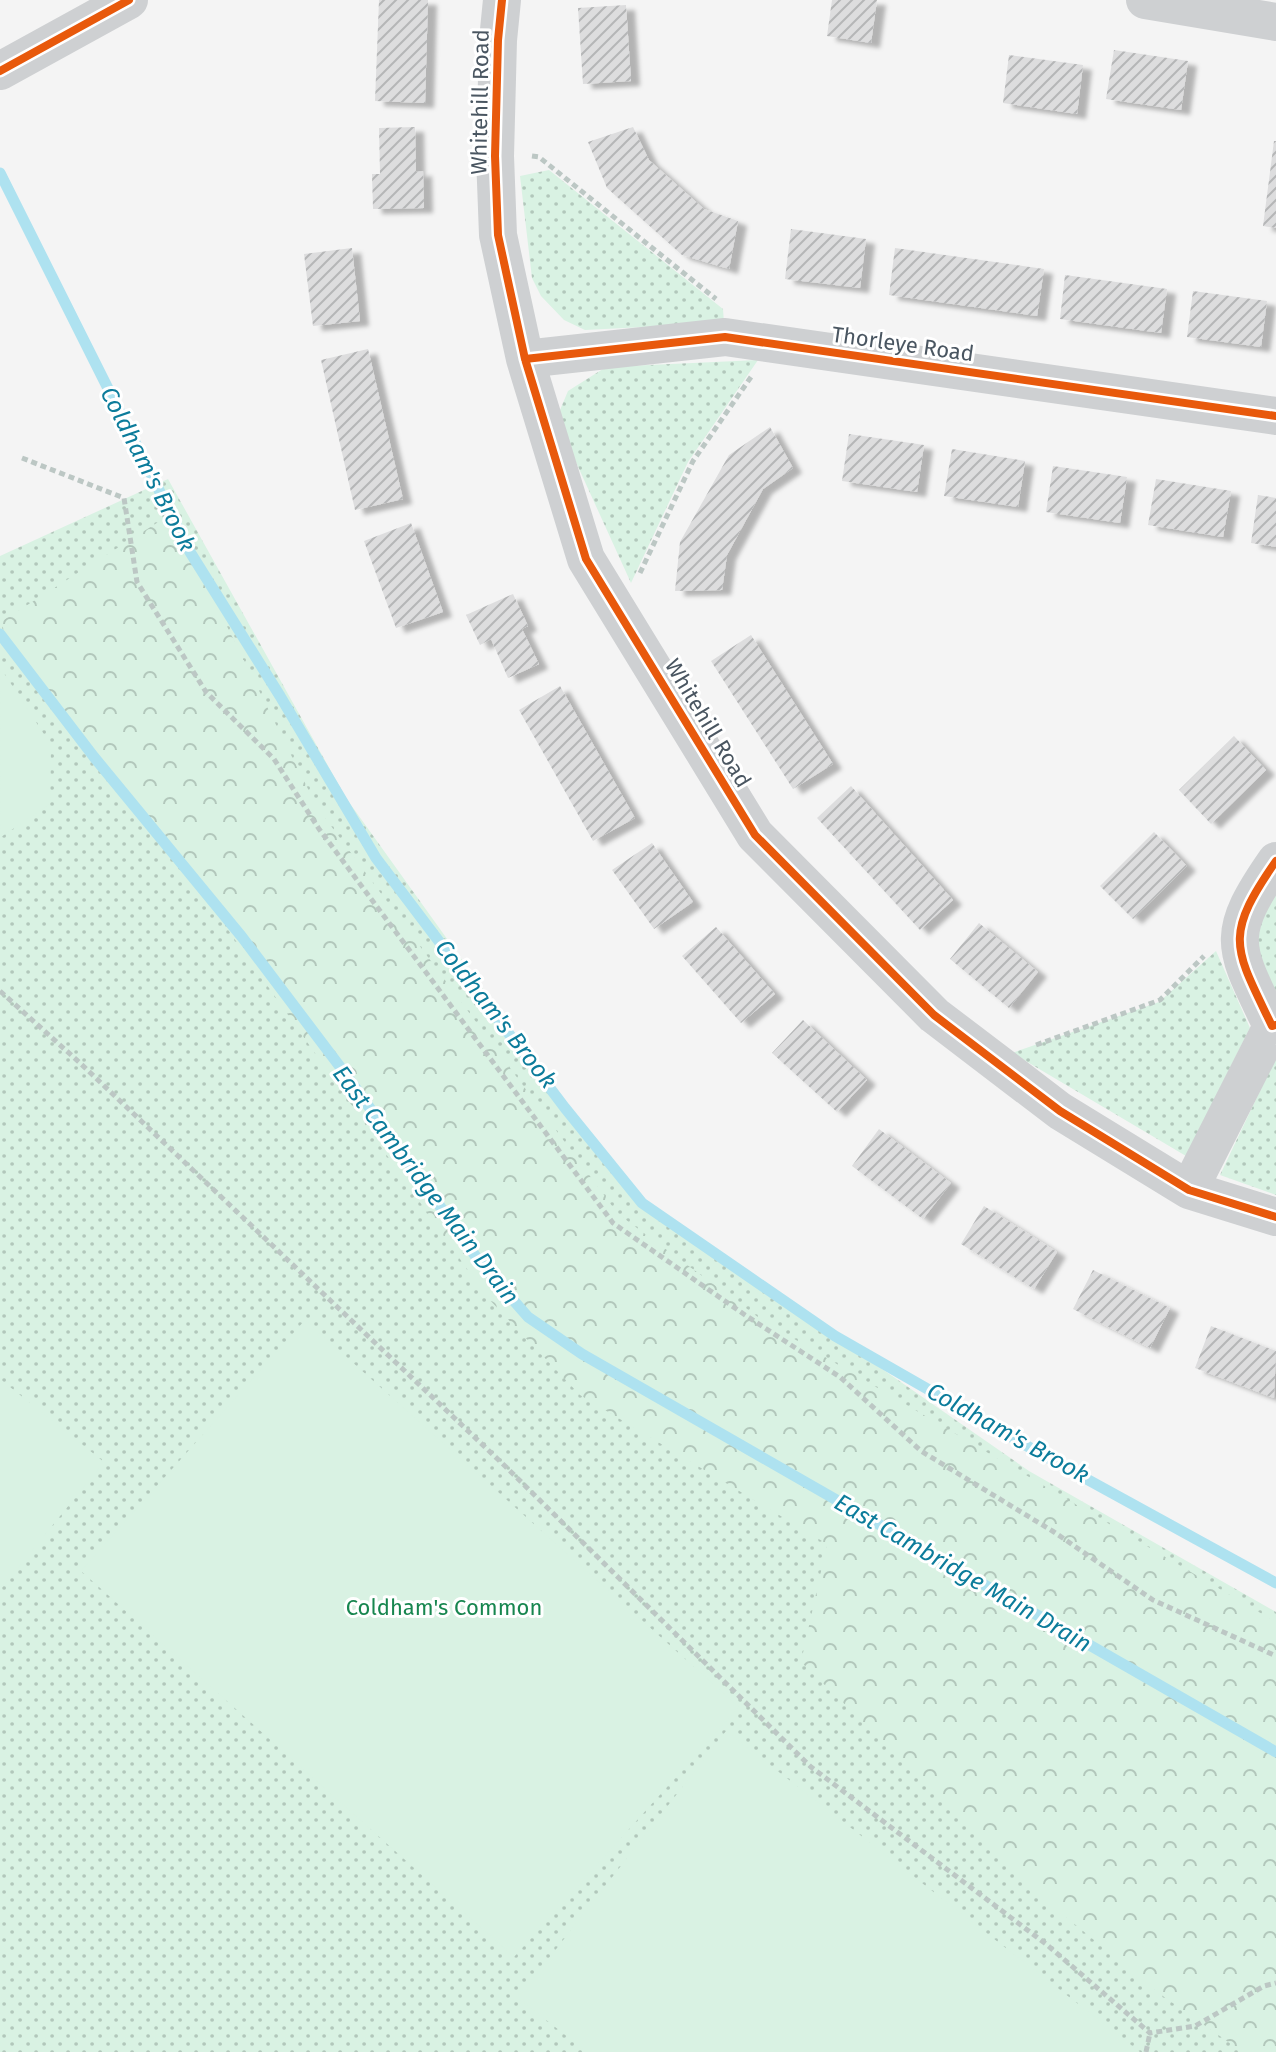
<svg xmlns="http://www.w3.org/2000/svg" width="1276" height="2052" font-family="'Fira Sans',sans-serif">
  <defs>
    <pattern id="grass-dots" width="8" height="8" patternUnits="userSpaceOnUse" patternTransform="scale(2)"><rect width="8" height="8" fill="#d9f2e3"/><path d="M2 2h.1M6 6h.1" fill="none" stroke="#b2c7bb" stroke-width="1.8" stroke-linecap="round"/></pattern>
    <pattern id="forest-crowns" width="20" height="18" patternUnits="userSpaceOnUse" patternTransform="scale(2)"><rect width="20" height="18" fill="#d9f2e3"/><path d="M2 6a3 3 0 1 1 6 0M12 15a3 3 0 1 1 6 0" fill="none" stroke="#b2c7bb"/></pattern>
    <pattern id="building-hatch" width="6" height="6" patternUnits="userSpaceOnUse" patternTransform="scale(2)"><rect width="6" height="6" fill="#ddddde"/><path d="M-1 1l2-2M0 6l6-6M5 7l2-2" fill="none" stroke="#b5b6b7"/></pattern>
    <filter id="shadow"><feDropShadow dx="9" dy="5" stdDeviation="2" flood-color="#0004"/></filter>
  </defs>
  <rect width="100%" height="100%" fill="#f4f4f4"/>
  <path fill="url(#grass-dots)" d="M 549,170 L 723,309 L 724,323 L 585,330 L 564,320 L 541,296 L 532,278 L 520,176 Z
    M 758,360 L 688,462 L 631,583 L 565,438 L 560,410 L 568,391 L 606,367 Z
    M 168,479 L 346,798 L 630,1194 L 1029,1471 L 1276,1612 L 1276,2052 L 0,2052 L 0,556 Z
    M 1276,883 L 1276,998 L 1251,932 Z
    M 1216,951 L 1250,1028 L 1186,1156 L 1012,1053 L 1159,1002 Z
    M 1276,1057 L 1276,1195 L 1220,1175 Z"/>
  <path fill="url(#forest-crowns)" d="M 171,514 L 317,807 L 618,1214 L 762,1320 L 1276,1622 L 1276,2046 L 1270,2052 L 1242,2052 L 1234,2046 L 1160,1994 L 1061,1913 L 801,1662 L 827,1544 L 580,1395 L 486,1296 L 181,863 L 6,646 L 2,621 Z"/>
  <path fill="#d9f2e3" d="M 0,667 L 51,745 L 50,804 L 1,837 Z
    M 305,1320 L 739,1707 L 514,1957 L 81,1571 Z
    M 0,1379 L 104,1462 L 0,1590 Z
    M 726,1731 L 1140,2052 L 587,2052 L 518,1998 Z"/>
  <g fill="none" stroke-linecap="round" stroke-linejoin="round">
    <path stroke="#aee2f0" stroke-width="11" d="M 0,173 L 190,552 L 280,696 L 376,858 L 565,1108 L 642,1203 L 835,1336 L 1041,1454 L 1276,1583
      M 0,634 L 94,757 L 242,937 L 344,1072 L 479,1261 L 528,1317 L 582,1354 L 1276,1752"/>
  </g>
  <path fill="url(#building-hatch)" filter="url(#shadow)" d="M 379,0 L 428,0 L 425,103 L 375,101 Z
    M 832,0 L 877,0 L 871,43 L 827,36 Z
    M 626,5 L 631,81 L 583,84 L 578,8 Z
    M 1114,50 L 1188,61 L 1181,110 L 1106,99 Z
    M 1009,55 L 1083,65 L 1077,114 L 1003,103 Z
    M 415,127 L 416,172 L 423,171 L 424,208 L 373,209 L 372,174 L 380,174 L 379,128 Z
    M 633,127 L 649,160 L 704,209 L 738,221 L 729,269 L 682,255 L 607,188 L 588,142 Z
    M 1274,141 L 1276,141 L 1276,228 L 1263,226 Z
    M 791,229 L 866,239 L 860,288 L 785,279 Z
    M 352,248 L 360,321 L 313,326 L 304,254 Z
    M 895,248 L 1044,269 L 1037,316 L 889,295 Z
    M 1065,275 L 1167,289 L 1161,333 L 1060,319 Z
    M 1193,291 L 1267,301 L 1261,347 L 1187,337 Z
    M 368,349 L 403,499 L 355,510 L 321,360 Z
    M 770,427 L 793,468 L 763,489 L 727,555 L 722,590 L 675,591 L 680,542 L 729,455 Z
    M 849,434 L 924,445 L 917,492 L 842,481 Z
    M 952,449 L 1025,461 L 1018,507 L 944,496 Z
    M 1053,466 L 1127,477 L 1120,523 L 1046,512 Z
    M 1156,479 L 1231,491 L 1223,537 L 1148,525 Z
    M 1258,495 L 1276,498 L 1276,547 L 1251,543 Z
    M 411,523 L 443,612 L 396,628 L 364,541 Z
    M 513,594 L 528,626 L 522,629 L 539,664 L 508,678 L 491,639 L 480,645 L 466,615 Z
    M 751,635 L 833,764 L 793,789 L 711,661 Z
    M 560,686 L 635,818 L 593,841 L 519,710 Z
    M 1234,736 L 1266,770 L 1211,824 L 1179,790 Z
    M 851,786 L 953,900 L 920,930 L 817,818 Z
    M 1154,832 L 1187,866 L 1133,919 L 1100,886 Z
    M 652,843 L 693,902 L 654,929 L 612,870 Z
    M 979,923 L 1038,972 L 1009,1008 L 950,959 Z
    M 716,927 L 775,994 L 741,1023 L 682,956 Z
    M 803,1020 L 867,1080 L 837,1112 L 772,1053 Z
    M 879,1129 L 951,1183 L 923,1219 L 852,1166 Z
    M 984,1206 L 1057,1252 L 1034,1289 L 961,1244 Z
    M 1093,1270 L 1170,1308 L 1150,1348 L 1073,1309 Z
    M 1211,1326 L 1276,1351 L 1274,1398 L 1195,1368 Z"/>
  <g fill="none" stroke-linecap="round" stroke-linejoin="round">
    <path stroke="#bcc7c4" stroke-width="5" stroke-dasharray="6 4" stroke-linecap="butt" d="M 532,156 L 539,157 L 716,299
      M 22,458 L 124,498 L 137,582 L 206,692 L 274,759 L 319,829 L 613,1223 L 745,1315 L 840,1377 L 921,1451 L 1054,1532 L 1153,1600 L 1276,1656
      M 640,573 L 693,461 L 751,377
      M 0,991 L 80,1063 L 505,1466 L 811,1767 L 1046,1944 L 1150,2033 L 1195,2026 L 1264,1986 L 1276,1983
      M 1036,1045 L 1160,1000 L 1204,956
      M 1146,2052 L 1150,2033"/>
    <path stroke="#ced0d2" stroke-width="38" d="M 502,0 L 498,40 L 495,156 L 498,235 L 525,359 L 586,559 L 755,835 L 934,1015 L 1060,1111 L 1189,1190 L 1276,1217
      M 1145,0 L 1276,22
      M 0,71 L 129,0
      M 525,359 L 725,337 L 1276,416
      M 1272,1026 C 1234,947 1223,937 1276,861
      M 1189,1190 L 1272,1026"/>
    <g stroke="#fff" stroke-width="13">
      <path id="cycleway" d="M 502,0 L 498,40 L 495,156 L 498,235 L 525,359 L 586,559 L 755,835 L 934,1015 L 1060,1111 L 1189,1190 L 1276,1217
        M 0,71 L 129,0
        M 525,359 L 725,337 L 1276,416
        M 1276,861 C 1223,937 1234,947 1272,1026 L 1276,1025"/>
    </g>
    <use href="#cycleway" stroke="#e8590c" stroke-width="8"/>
  </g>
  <g text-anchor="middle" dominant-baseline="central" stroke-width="6" stroke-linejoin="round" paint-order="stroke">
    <g font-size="22" fill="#4a5661" stroke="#fff">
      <text transform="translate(480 102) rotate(-89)">Whitehill Road</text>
      <text transform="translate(903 344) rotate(8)">Thorleye Road</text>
      <text transform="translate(708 723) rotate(59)">Whitehill Road</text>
    </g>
    <g font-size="22" fill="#17864f" stroke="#fff">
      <text x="444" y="1607">Coldham's Common</text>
    </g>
    <g font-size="24" font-style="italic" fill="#0c7c9b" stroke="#fff">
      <text transform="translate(148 469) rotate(63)">Coldham's Brook</text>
      <text transform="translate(496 1014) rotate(52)">Coldham's Brook</text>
      <text transform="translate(426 1185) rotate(53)">East Cambridge Main Drain</text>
      <text transform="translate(1008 1433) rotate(29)">Coldham's Brook</text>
      <text transform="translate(963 1573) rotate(30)">East Cambridge Main Drain</text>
    </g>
  </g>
</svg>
